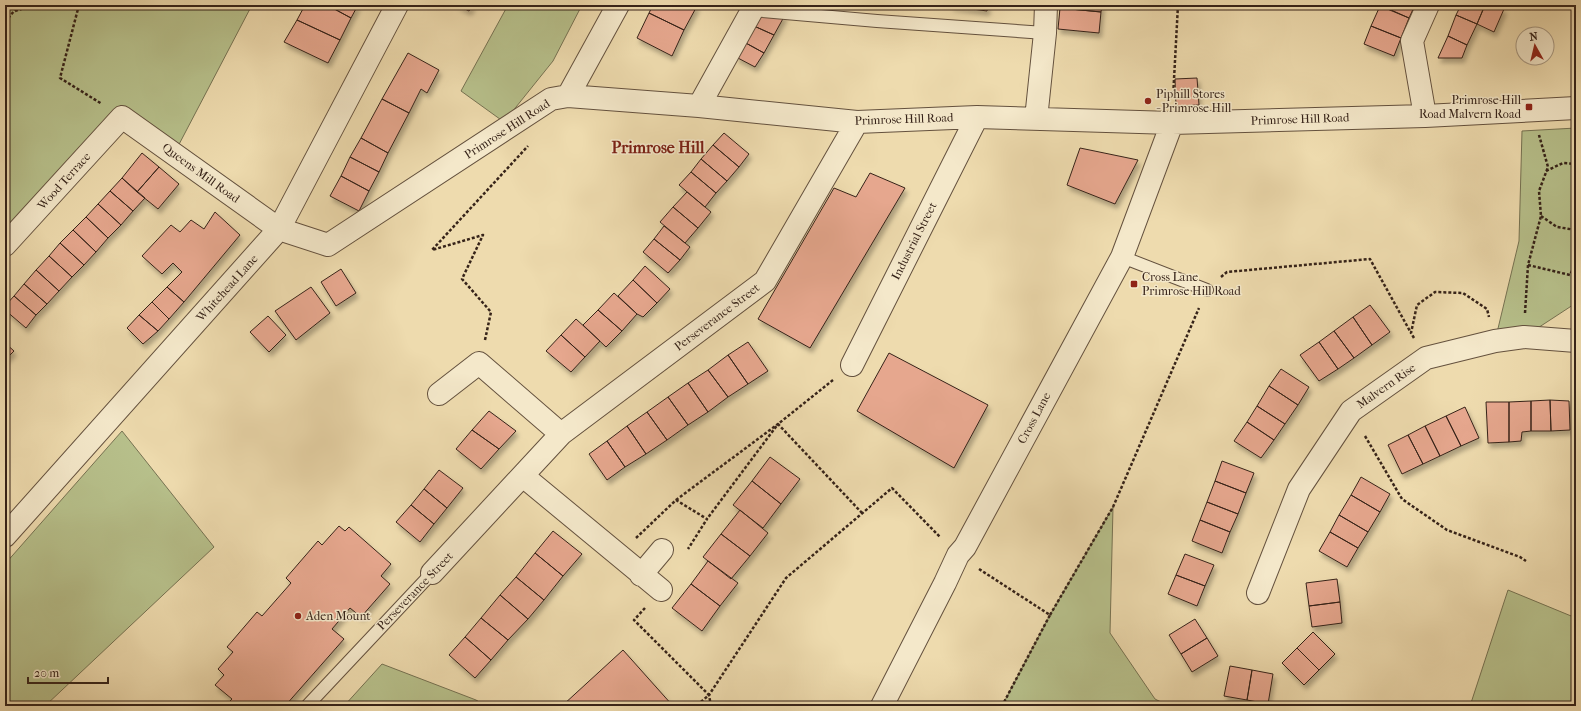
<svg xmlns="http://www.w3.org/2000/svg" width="1581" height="711" font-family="'IM FELL French Canon',serif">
  <defs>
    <filter id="shadow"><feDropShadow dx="2.5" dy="4.5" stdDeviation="2" flood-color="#0004"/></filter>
  </defs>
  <rect width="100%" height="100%" fill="#eedbae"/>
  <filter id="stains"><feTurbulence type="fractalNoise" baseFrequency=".005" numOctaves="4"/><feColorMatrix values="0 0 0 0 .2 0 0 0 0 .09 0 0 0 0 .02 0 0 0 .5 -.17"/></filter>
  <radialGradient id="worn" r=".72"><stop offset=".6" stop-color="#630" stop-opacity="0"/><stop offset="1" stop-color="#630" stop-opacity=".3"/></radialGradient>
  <path fill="#b7c08b" stroke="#767252" d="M 5,5 L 252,5 L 175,152 L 123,113 L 5,235 Z
    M 508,5 L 582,5 L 553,61 L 504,122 L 461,91 Z
    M 1576,128 L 1576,303 L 1524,337 L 1495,341 L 1519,241 L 1522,131 Z
    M 122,431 L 214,547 L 45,706 L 5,706 L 5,564 Z
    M 1113,507 L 1110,633 L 1155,699 L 1169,706 L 1002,706 L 1050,615 Z
    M 1508,590 L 1576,618 L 1576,706 L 1470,706 Z
    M 382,664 L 476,700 L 486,706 L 344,706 Z"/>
  <path fill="#e6a78e" stroke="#362319" filter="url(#shadow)" d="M 305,5 L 327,5 L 351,18 L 340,40 L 297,20 Z
    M 327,5 L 358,5 L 351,18 Z
    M 457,5 L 473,5 L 469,11 Z
    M 653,5 L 696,5 L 697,6 L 684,30 L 649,13 Z
    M 951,5 L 988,5 L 987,11 L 951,6 Z
    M 1060,5 L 1102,5 L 1101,12 L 1060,8 Z
    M 1380,5 L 1415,5 L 1409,18 Z
    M 1461,5 L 1485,5 L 1477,24 L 1456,15 Z
    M 1485,5 L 1495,5 L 1504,9 L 1494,32 L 1477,24 Z
    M 1380,6 L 1409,18 L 1401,38 L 1371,26 Z
    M 1060,8 L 1101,12 L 1099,33 L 1058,29 Z
    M 649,13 L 684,30 L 672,56 L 637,38 Z
    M 762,13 L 785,15 L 774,35 L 754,26 Z
    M 1456,15 L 1477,24 L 1467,45 L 1448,36 Z
    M 297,20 L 340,40 L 328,63 L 284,42 Z
    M 754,26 L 774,35 L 764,53 L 744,42 Z
    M 1371,26 L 1401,38 L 1394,56 L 1364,44 Z
    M 1448,36 L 1467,45 L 1462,58 L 1438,58 Z
    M 744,42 L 764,53 L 755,67 L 736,57 Z
    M 408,53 L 439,70 L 427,93 L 421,89 L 409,113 L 382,99 Z
    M 1197,78 L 1199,105 L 1176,106 L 1175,79 Z
    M 382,99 L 409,113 L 388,153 L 361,138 Z
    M 724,133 L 749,154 L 739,167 L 713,145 Z
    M 361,138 L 388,153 L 379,172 L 350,157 Z
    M 713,145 L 739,167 L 727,181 L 701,159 Z
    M 1080,148 L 1138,160 L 1115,204 L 1067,185 Z
    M 142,153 L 159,167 L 137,192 L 122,178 Z
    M 350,157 L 379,172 L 369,191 L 341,176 Z
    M 701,159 L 727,181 L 716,193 L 691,172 Z
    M 159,167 L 179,184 L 158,209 L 137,192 Z
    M 691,172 L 716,193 L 705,207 L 679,185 Z
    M 870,173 L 905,188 L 810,348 L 758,319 L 834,188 L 856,197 Z
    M 341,176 L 369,191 L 359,211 L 330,196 Z
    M 122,178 L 145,198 L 133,211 L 110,191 Z
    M 110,191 L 133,211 L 121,225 L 98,204 Z
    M 687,192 L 711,212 L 698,228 L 673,207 Z
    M 98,204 L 121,225 L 108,238 L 86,217 Z
    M 673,207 L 698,228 L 685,243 L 660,222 Z
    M 215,212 L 240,235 L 184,302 L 167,287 L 182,272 L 173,263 L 162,274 L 142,256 L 171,225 L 180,232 L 191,220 L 204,229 Z
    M 86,217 L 108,238 L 96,252 L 73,230 Z
    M 664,226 L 690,247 L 680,260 L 654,239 Z
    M 73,230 L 96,252 L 84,265 L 60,243 Z
    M 654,239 L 680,260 L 668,273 L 643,252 Z
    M 60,243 L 84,265 L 72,277 L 49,256 Z
    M 49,256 L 72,277 L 59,291 L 36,270 Z
    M 645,266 L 670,289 L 657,303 L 633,280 Z
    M 341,269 L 356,293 L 336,306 L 321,282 Z
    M 36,270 L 59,291 L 47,304 L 24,284 Z
    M 633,280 L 657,303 L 643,317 L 637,314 L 618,296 Z
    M 24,284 L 47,304 L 36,315 L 14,296 Z
    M 167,287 L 184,302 L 169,319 L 152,302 Z
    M 311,287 L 330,313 L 296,340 L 275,311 Z
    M 614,293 L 637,314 L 622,331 L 598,310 Z
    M 14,296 L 36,315 L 26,328 L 5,310 L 5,306 Z
    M 152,302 L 169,319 L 158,331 L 139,315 Z
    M 1370,305 L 1390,332 L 1372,345 L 1353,317 Z
    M 598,310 L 622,331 L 606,347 L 583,325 Z
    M 139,315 L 158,331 L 143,344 L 127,328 Z
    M 268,316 L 286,335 L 269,352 L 250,332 Z
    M 1353,317 L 1372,345 L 1354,358 L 1334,331 Z
    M 576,319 L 600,341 L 585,357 L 561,335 Z
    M 1334,331 L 1354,358 L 1338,369 L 1319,342 Z
    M 561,335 L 585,357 L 571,372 L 546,351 Z
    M 748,342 L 768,371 L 748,384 L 728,355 Z
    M 1319,342 L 1338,369 L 1319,381 L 1300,355 Z
    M 5,343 L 14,351 L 5,360 Z
    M 889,353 L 988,405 L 954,468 L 857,411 Z
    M 728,355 L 748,384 L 728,397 L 708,370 Z
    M 1281,369 L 1309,387 L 1298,405 L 1269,386 Z
    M 708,370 L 728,397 L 708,412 L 688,383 Z
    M 688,383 L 708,412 L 688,425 L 668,397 Z
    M 1269,386 L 1298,405 L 1285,424 L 1257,406 Z
    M 668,397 L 688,425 L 667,440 L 647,412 Z
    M 1550,400 L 1551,431 L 1531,431 L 1531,401 Z
    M 1550,400 L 1569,401 L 1570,430 L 1551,431 Z
    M 1531,401 L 1531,431 L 1522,432 L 1521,441 L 1509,442 L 1509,402 Z
    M 1486,402 L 1509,402 L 1509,442 L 1488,443 Z
    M 1257,406 L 1285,424 L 1274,440 L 1247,422 Z
    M 1465,407 L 1479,438 L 1461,446 L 1446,416 Z
    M 489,411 L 516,431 L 499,449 L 472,430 Z
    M 647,412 L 667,440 L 646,454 L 627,426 Z
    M 1446,416 L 1461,446 L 1440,456 L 1425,426 Z
    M 1247,422 L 1274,440 L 1261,458 L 1234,441 Z
    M 627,426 L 646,454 L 625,467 L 607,441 Z
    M 1425,426 L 1440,456 L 1423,464 L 1408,435 Z
    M 472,430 L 499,449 L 481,469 L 456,449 Z
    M 1408,435 L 1423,464 L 1402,474 L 1388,445 Z
    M 607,441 L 625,467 L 607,480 L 589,454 Z
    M 770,457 L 800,479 L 781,504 L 752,481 Z
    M 1222,461 L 1254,473 L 1246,493 L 1215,481 Z
    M 439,470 L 463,488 L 447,508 L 424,489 Z
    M 1361,477 L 1390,494 L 1380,512 L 1351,495 Z
    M 752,481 L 781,504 L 763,528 L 733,505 Z
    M 1215,481 L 1246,493 L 1238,514 L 1207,502 Z
    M 424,489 L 447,508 L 434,524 L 411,505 Z
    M 1351,495 L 1380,512 L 1368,532 L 1339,515 Z
    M 1207,502 L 1238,514 L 1230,532 L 1200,520 Z
    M 411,505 L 434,524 L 420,542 L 396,522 Z
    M 740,510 L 768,533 L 750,556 L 721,534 Z
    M 1339,515 L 1368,532 L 1358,548 L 1330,532 Z
    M 1200,520 L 1230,532 L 1222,553 L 1192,541 Z
    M 339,526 L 345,531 L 349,527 L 391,564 L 381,576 L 390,584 L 361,617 L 350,608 L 332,629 L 344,639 L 285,706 L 229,706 L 227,704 L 232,699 L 215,685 L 224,675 L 218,669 L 233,652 L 227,647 L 257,612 L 262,616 L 291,583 L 286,578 L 318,541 L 322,545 Z
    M 553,531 L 582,554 L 563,576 L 535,553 Z
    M 1330,532 L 1358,548 L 1347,567 L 1319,551 Z
    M 721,534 L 750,556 L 731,579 L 703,557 Z
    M 535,553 L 563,576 L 544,600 L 516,577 Z
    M 1185,554 L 1214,565 L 1205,586 L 1176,575 Z
    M 708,561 L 738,583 L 720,606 L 691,584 Z
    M 1176,575 L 1205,586 L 1197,606 L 1168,594 Z
    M 516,577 L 544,600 L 528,619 L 500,595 Z
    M 1337,579 L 1340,602 L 1309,606 L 1306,583 Z
    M 691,584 L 720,606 L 702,631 L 672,608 Z
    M 500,595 L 528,619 L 508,640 L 481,618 Z
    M 1340,602 L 1342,623 L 1312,627 L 1309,606 Z
    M 481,618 L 508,640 L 491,660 L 465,637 Z
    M 1195,619 L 1207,638 L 1181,654 L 1169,635 Z
    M 1313,632 L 1335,654 L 1319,670 L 1297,648 Z
    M 465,637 L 491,660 L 475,678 L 449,655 Z
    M 1207,638 L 1218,656 L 1192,672 L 1181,654 Z
    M 1297,648 L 1319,670 L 1304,685 L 1282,663 Z
    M 623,650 L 673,706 L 563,706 L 563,705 Z
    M 1230,666 L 1252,670 L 1247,700 L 1224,696 Z
    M 1252,670 L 1273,674 L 1268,704 L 1247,700 Z"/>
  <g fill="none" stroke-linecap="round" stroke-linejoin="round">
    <g stroke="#64513e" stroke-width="14">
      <path id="service" d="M 752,10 L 877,21 L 1045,33
        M 1122,257 L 1207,290
        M 307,706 L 432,573"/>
    </g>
    <g stroke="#64513e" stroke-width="24">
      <path id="minor" d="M 568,96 L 618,5
        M 699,106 L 755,5
        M 1425,116 L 1412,41 L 1428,5
        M 1036,119 L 1045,33 L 1046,5
        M 5,245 L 122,117 L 279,229 L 328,245 L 551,99 L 568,96 L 699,106 L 857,122 L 977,117 L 1172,123 L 1425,116 L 1576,108
        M 852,365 L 977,117
        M 439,394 L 479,363 L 561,434
        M 523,476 L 661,590
        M 5,536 L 279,229 L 397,5
        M 432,573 L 561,434 L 765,281 L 857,122
        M 641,575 L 662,550
        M 1258,593 L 1299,489 L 1351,411 L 1426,358 L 1495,341 L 1524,337 L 1576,341
        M 882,706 L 945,583 L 958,555 L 965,547 L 1122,257 L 1172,123"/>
    </g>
    <path stroke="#362319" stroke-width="2.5" stroke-dasharray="3 2" stroke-linecap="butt" d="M 79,5 L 60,78 L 102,104
      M 15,11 L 34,5
      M 5,22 L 19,5
      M 1173,98 L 1178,5
      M 1546,171 L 1563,163 L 1576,164
      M 1541,216 L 1557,227 L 1576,230
      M 1528,265 L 1570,275 L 1576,263
      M 1221,277 L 1227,272 L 1370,259 L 1411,333
      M 1525,313 L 1528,265 L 1541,216 L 1539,191 L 1548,167 L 1539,135
      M 1414,338 L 1411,333 L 1417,305 L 1435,292 L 1463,293 L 1487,309 L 1489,317
      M 485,340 L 491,312 L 462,279 L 483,235 L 432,250 L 528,146
      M 833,380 L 778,424 L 862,513
      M 1365,436 L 1402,499 L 1447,530 L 1520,557 L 1526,561
      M 676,500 L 778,424 L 707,519
      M 636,538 L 676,500 L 707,519 L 688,549
      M 979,569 L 1050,615 L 1002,706
      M 645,608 L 634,620 L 709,695 L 696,706
      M 1050,615 L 1113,507 L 1199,308
      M 711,706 L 709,695 L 786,578 L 892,488 L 940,537"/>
    <use href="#service" stroke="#f4e8ca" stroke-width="12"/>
    <use href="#minor" stroke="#f4e8ca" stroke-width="22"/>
  </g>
  <g fill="#8f2418" stroke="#f4e8ca" stroke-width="1.5">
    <circle cx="1148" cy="101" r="4"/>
    <rect x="1525" y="103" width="8" height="8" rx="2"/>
    <rect x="1130" y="280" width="8" height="8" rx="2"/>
    <circle cx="298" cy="616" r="4"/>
  </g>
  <g text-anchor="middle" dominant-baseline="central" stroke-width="3" stroke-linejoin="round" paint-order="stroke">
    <g font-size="12" fill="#362319" stroke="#f4e8ca" text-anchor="start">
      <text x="1156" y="94">Piphill Stores<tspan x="1156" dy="14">- Primrose Hill</tspan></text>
      <text x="1521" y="100" text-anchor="end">Primrose Hill<tspan x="1521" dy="14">Road Malvern Road</tspan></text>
      <text x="1142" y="277">Cross Lane<tspan x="1142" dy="14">Primrose Hill Road</tspan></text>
      <text x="306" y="616">Aden Mount</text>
    </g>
    <g font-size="12" fill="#362319" stroke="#f4e8ca">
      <text transform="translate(904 119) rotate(-2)">Primrose Hill Road</text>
      <text transform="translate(1300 119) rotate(-2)">Primrose Hill Road</text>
      <text transform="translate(507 129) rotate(-33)">Primrose Hill Road</text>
      <text transform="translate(201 173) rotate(36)">Queens Mill Road</text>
      <text transform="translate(64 181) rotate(-48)">Wood Terrace</text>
      <text transform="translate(914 241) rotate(-63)">Industrial Street</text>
      <text transform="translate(227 288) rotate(-48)">Whitehead Lane</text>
      <text transform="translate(717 317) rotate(-37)">Perseverance Street</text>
      <text transform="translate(1386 386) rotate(-35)">Malvern Rise</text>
      <text transform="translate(1034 418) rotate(-62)">Cross Lane</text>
      <text transform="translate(415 591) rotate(-46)">Perseverance Street</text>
    </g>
    <g font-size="16" font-weight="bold" fill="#7a1f14" stroke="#f4e8ca">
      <text x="658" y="147">Primrose Hill</text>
    </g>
  </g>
  <rect width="1581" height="711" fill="none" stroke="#eedbae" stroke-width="20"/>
  <rect x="6" y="6" width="1569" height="699" fill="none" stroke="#362319" stroke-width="2"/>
  <rect x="10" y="10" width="1561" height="691" fill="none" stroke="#362319"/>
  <g transform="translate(1535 46) rotate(352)"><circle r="19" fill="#f4e8ca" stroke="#a89983"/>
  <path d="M0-3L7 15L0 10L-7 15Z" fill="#8f2418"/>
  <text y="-6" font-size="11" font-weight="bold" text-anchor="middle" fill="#362319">N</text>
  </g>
  <path d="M28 677v6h80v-6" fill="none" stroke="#362319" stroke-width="2"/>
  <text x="34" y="677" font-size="12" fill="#362319" stroke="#f4e8ca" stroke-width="3" paint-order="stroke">20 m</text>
  <rect width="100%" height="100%" filter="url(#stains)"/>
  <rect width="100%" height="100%" fill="url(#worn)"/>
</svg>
